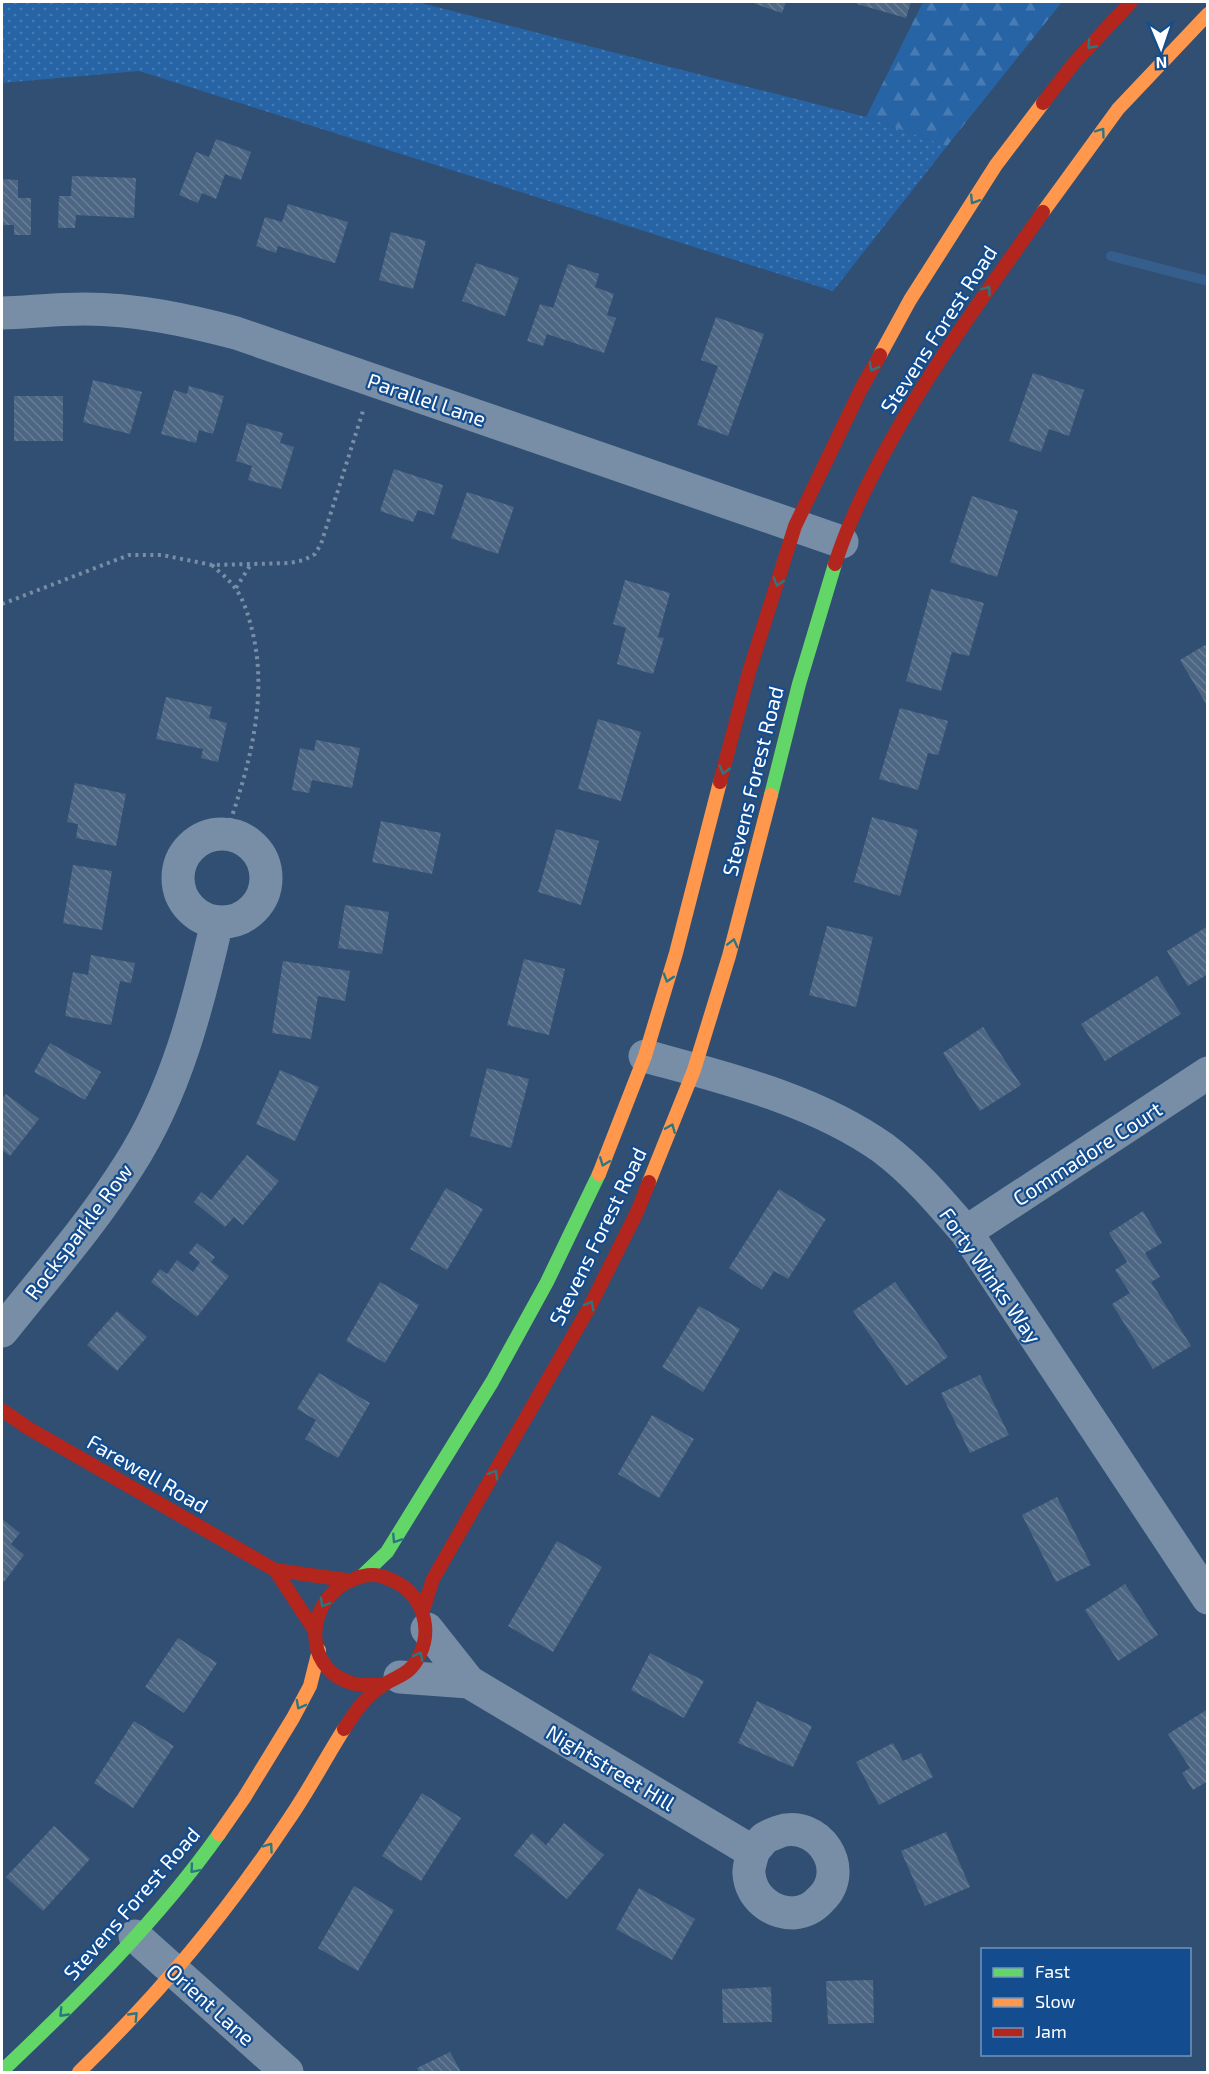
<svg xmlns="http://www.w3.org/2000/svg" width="1209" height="2074" font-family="'Exo 2',sans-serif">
  <defs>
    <pattern id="grass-dots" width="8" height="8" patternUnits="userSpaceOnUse" patternTransform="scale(1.5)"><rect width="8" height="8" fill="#2764a6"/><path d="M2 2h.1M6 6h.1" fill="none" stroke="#477bb3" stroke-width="1.8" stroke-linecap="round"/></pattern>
    <pattern id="forest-firs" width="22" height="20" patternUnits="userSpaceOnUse" patternTransform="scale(1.5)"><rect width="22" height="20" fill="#2764a6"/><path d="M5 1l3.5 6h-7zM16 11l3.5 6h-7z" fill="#477bb3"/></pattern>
    <pattern id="building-back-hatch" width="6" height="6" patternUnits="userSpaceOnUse" patternTransform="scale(1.5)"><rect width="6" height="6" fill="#4d6683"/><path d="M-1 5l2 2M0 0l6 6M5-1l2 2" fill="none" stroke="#687d96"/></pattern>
  </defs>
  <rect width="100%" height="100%" fill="#304f73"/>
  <path fill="url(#grass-dots)" d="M 2,2 L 417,2 L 866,117 L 947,146 L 833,291 L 139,71 L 2,83 Z"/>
  <path fill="url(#forest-firs)" d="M 923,2 L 1062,2 L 947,146 L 866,117 Z"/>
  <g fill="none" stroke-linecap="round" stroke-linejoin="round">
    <path stroke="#355e8d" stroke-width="10" d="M 1111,256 L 1208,281"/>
  </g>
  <path fill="url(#building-back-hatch)" d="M 750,2 L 786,2 L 782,13 Z
    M 858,2 L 911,2 L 906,18 L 857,4 Z
    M 216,139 L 251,152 L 241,180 L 225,174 L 216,199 L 202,193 L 198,203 L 179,195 L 196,152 L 209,157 Z
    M 72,176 L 136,178 L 134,218 L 76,215 L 75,228 L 58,228 L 59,196 L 71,196 Z
    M 2,179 L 18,180 L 18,198 L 31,198 L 31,235 L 14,235 L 14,225 L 2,225 Z
    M 288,204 L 348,222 L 335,263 L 278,246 L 276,253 L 256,246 L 265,217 L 282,222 Z
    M 391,232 L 426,241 L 413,289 L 379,280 Z
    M 476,263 L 519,278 L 505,316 L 462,301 Z
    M 568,264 L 599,274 L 595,287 L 614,294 L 607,315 L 616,318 L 604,353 L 547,334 L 543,346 L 527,341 L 540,304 L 553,308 Z
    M 716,317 L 764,334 L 728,436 L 697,425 L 718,366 L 701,360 Z
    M 1033,373 L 1084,390 L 1069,436 L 1049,429 L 1041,452 L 1009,441 Z
    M 93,380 L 142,392 L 130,434 L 83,422 Z
    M 189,386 L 224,396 L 213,434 L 199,430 L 196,443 L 161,434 L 174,390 L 187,394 Z
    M 14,396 L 63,396 L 63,441 L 14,441 Z
    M 247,423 L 283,433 L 280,443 L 294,447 L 281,489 L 248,480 L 252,466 L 236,461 Z
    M 394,469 L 443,485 L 434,515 L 418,510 L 413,522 L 380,511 Z
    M 467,492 L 514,507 L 498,554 L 451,538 Z
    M 972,496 L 1018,511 L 997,577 L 950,562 Z
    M 625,580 L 670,593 L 658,637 L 664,638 L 653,674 L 617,664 L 626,628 L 613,624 Z
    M 931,589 L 984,603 L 969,656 L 952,652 L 941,691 L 906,681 Z
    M 1205,645 L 1208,649 L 1208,707 L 1180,660 Z
    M 166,697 L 212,707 L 209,718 L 227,723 L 218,762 L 201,758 L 203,749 L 156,739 Z
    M 900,708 L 948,721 L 938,755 L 928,753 L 918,790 L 879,779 Z
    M 598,719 L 641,732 L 621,801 L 578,789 Z
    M 316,740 L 360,748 L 352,788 L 312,780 L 309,793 L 292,790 L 300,748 L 314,751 Z
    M 75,783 L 126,794 L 116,846 L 76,838 L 78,824 L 67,822 Z
    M 872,817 L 918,830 L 900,896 L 854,882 Z
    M 381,821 L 441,833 L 432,874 L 372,862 Z
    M 556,829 L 599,841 L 581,905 L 538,892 Z
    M 73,865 L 112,871 L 102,930 L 63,923 Z
    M 345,905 L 389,912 L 382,954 L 338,948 Z
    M 827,926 L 873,937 L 856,1007 L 809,995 Z
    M 1208,926 L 1208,974 L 1188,986 L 1167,951 Z
    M 91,955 L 135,963 L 131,983 L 120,981 L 111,1025 L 65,1016 L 73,972 L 88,975 Z
    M 524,959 L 565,969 L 549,1035 L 507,1025 Z
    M 283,961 L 350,971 L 345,1001 L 318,996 L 311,1039 L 272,1033 Z
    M 1157,976 L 1181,1014 L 1105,1061 L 1081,1024 Z
    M 983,1027 L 1021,1085 L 980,1111 L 943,1053 Z
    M 50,1043 L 101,1072 L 85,1100 L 34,1072 Z
    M 487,1068 L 529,1079 L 511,1148 L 470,1136 Z
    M 280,1070 L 319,1087 L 295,1141 L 256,1124 Z
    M 6,1094 L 39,1119 L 10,1156 L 2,1150 L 2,1099 Z
    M 247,1155 L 279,1181 L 243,1225 L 234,1217 L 225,1227 L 194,1202 L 201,1192 L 211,1200 Z
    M 446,1188 L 483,1209 L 447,1270 L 410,1249 Z
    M 779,1189 L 826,1219 L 788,1279 L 774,1271 L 762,1290 L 729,1268 Z
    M 1143,1211 L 1162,1243 L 1145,1253 L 1160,1277 L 1151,1282 L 1191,1346 L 1153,1369 L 1112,1304 L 1130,1293 L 1115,1270 L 1127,1262 L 1109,1233 Z
    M 197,1243 L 215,1257 L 211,1262 L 229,1276 L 197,1317 L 151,1282 L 160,1269 L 167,1274 L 177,1260 L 193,1272 L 200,1262 L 189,1253 Z
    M 380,1282 L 419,1305 L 385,1363 L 346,1341 Z
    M 895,1282 L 948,1357 L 906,1386 L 853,1311 Z
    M 699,1306 L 740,1329 L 703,1392 L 662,1367 Z
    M 117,1311 L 147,1337 L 117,1371 L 87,1345 Z
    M 319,1373 L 370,1403 L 338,1458 L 305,1439 L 316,1420 L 297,1409 Z
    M 980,1375 L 1009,1435 L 970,1453 L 941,1393 Z
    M 652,1415 L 694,1439 L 659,1498 L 618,1474 Z
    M 1057,1497 L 1091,1565 L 1056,1582 L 1022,1515 Z
    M 2,1519 L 20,1533 L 11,1544 L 24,1555 L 4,1582 L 2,1580 Z
    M 557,1541 L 602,1567 L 553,1652 L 508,1626 Z
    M 1125,1584 L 1158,1635 L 1118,1661 L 1085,1610 Z
    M 178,1638 L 217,1663 L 184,1713 L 145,1687 Z
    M 650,1653 L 704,1681 L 684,1718 L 631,1690 Z
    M 757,1701 L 812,1726 L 793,1767 L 738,1743 Z
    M 1208,1709 L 1208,1781 L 1193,1790 L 1182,1773 L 1190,1768 L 1168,1734 Z
    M 134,1721 L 174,1746 L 133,1808 L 94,1783 Z
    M 893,1743 L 903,1761 L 921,1753 L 933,1777 L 879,1805 L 856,1762 Z
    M 422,1793 L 461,1818 L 421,1881 L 382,1856 Z
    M 564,1823 L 604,1855 L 567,1899 L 514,1855 L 532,1833 L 546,1845 Z
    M 54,1826 L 90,1859 L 43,1911 L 6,1877 Z
    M 946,1832 L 970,1887 L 925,1906 L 901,1851 Z
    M 354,1886 L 394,1910 L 358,1971 L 318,1948 Z
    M 639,1888 L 695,1919 L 672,1960 L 616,1929 Z
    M 873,1980 L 874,2023 L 828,2024 L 826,1981 Z
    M 771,1987 L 772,2022 L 723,2023 L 722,1989 Z
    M 450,2052 L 461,2072 L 419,2072 L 417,2068 Z"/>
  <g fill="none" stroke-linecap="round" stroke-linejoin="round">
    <path stroke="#778ea6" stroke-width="4" stroke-dasharray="3 4.5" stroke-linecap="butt" d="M 212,565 C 219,572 229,579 235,588 C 243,598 248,614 251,626 C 270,696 249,767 226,834
      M 236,588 L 251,564
      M 2,604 L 129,555 L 162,555 L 212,565 L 290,563 L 304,560 L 315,554 L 321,544 L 363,411"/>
    <path stroke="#778ea6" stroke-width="33" d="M 2,313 C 29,312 57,309 85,309 C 136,309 187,320 236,333 L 842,542
      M178 878a44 44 0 1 1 88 0a44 44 0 1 1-88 0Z
      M 645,1056 C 725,1078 814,1099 883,1148 C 915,1172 940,1202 966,1232 L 1208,1598
      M 966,1232 L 1208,1073
      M 2,1331 C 45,1277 92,1224 129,1165 C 176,1092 198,1005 217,922
      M 400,1677 L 469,1682 L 427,1629
      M 469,1682 L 753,1852 C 752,1858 748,1867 749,1874 C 751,1897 771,1913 793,1913 C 805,1912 813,1908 821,1899 C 852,1869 818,1818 778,1832 C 774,1834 769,1835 765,1838 C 761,1841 757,1847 753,1852
      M 135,1936 L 287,2072"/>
    <path stroke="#63d668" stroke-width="14" d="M 771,795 L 799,684 L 835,564
      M 363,1575 L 387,1552 L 492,1382 L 547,1282 L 599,1174
      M 2,2071 C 78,1999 159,1919 219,1834"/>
    <path stroke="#ff974d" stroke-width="14" d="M 1043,212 L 1118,109 L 1208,14
      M 880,355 L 910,300 L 996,165 L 1043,103
      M 599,1174 L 645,1056 L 676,953 L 720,782
      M 649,1182 L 694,1070 L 729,956 L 771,795
      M 219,1834 L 244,1798 L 293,1718 L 310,1686 L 319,1650
      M 79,2072 C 160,1993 226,1914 289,1819 C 309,1790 325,1759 344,1729"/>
    <path stroke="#b3261e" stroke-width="14" d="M 1043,103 L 1074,63 L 1131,2
      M 835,564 C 848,523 867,484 888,446 C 933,364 989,289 1043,212
      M 720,782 L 749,672 L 795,526 L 861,389 L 880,355
      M 2,1410 L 28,1428 L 275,1570 L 346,1580
      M 275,1570 L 315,1631
      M 423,1610 L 433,1579 L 589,1308 L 638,1210 L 649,1182
      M 344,1729 C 354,1714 364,1698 379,1688 C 396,1675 410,1677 420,1654 C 429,1635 426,1615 415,1598 C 407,1587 394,1580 381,1576 C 372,1574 363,1575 354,1579 C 306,1597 300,1667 351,1683 C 362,1686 372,1685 383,1685"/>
  </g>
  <defs><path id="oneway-chevron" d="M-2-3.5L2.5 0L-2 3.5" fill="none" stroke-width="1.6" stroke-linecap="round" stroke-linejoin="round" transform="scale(1.5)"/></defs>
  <g stroke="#2c7683">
    <use href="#oneway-chevron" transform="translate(1091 45) rotate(133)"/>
    <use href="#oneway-chevron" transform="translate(1101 132) rotate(-54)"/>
    <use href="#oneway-chevron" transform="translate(974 200) rotate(122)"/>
    <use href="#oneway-chevron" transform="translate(987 290) rotate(-55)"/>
    <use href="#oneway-chevron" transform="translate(873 367) rotate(119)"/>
    <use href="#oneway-chevron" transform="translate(778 582) rotate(107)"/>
    <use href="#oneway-chevron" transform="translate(724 770) rotate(105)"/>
    <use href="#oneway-chevron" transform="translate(733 943) rotate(-76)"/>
    <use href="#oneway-chevron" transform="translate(668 978) rotate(107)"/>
    <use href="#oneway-chevron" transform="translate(671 1128) rotate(-68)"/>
    <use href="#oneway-chevron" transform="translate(604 1162) rotate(111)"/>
    <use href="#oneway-chevron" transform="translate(590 1305) rotate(-62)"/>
    <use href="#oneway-chevron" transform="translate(494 1474) rotate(-60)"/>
    <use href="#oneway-chevron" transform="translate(396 1539) rotate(123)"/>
    <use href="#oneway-chevron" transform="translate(324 1603) rotate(120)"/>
    <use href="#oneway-chevron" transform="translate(419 1656) rotate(-62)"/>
    <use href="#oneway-chevron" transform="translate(300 1705) rotate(118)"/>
    <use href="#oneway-chevron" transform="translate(269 1847) rotate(-55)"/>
    <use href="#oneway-chevron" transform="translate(194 1869) rotate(130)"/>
    <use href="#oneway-chevron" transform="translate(63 2013) rotate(134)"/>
    <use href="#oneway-chevron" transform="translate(134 2016) rotate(-46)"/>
  </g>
  <g text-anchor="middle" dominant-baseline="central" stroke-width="4.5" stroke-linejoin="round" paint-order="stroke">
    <g font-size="21" fill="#fff" stroke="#144d8f">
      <text transform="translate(938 329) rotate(-57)">Stevens Forest Road</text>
      <text transform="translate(427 399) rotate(19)">Parallel Lane</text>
      <text transform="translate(752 781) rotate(-76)">Stevens Forest Road</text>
      <text transform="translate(1087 1153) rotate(-33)">Commadore Court</text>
      <text transform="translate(78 1231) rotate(-53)">Rocksparkle Row</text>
      <text transform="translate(597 1236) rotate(-64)">Stevens Forest Road</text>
      <text transform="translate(991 1275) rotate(55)">Forty Winks Way</text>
      <text transform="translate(148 1473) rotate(30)">Farewell Road</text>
      <text transform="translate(611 1767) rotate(31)">Nightstreet Hill</text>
      <text transform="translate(131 1903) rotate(-49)">Stevens Forest Road</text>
      <text transform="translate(211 2004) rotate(42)">Orient Lane</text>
    </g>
  </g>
  <rect width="1209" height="2074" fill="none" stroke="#ffffff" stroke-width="6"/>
  <rect x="981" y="1948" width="210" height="108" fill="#144d8f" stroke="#7294bc" stroke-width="1.5"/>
  <rect x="993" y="1968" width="30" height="9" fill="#63d668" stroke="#7294bc" stroke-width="1.5"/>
  <text x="1035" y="1978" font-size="18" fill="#ffffff">Fast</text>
  <rect x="993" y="1998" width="30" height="9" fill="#ff974d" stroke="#7294bc" stroke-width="1.5"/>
  <text x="1035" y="2008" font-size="18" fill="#ffffff">Slow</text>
  <rect x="993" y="2028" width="30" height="9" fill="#b3261e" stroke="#7294bc" stroke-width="1.5"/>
  <text x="1035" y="2038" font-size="18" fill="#ffffff">Jam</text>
  <g transform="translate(1161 48) rotate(178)" stroke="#144d8f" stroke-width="4.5" paint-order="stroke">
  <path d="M0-4.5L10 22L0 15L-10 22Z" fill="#ffffff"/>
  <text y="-9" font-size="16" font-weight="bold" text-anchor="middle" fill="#ffffff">N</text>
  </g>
</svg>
